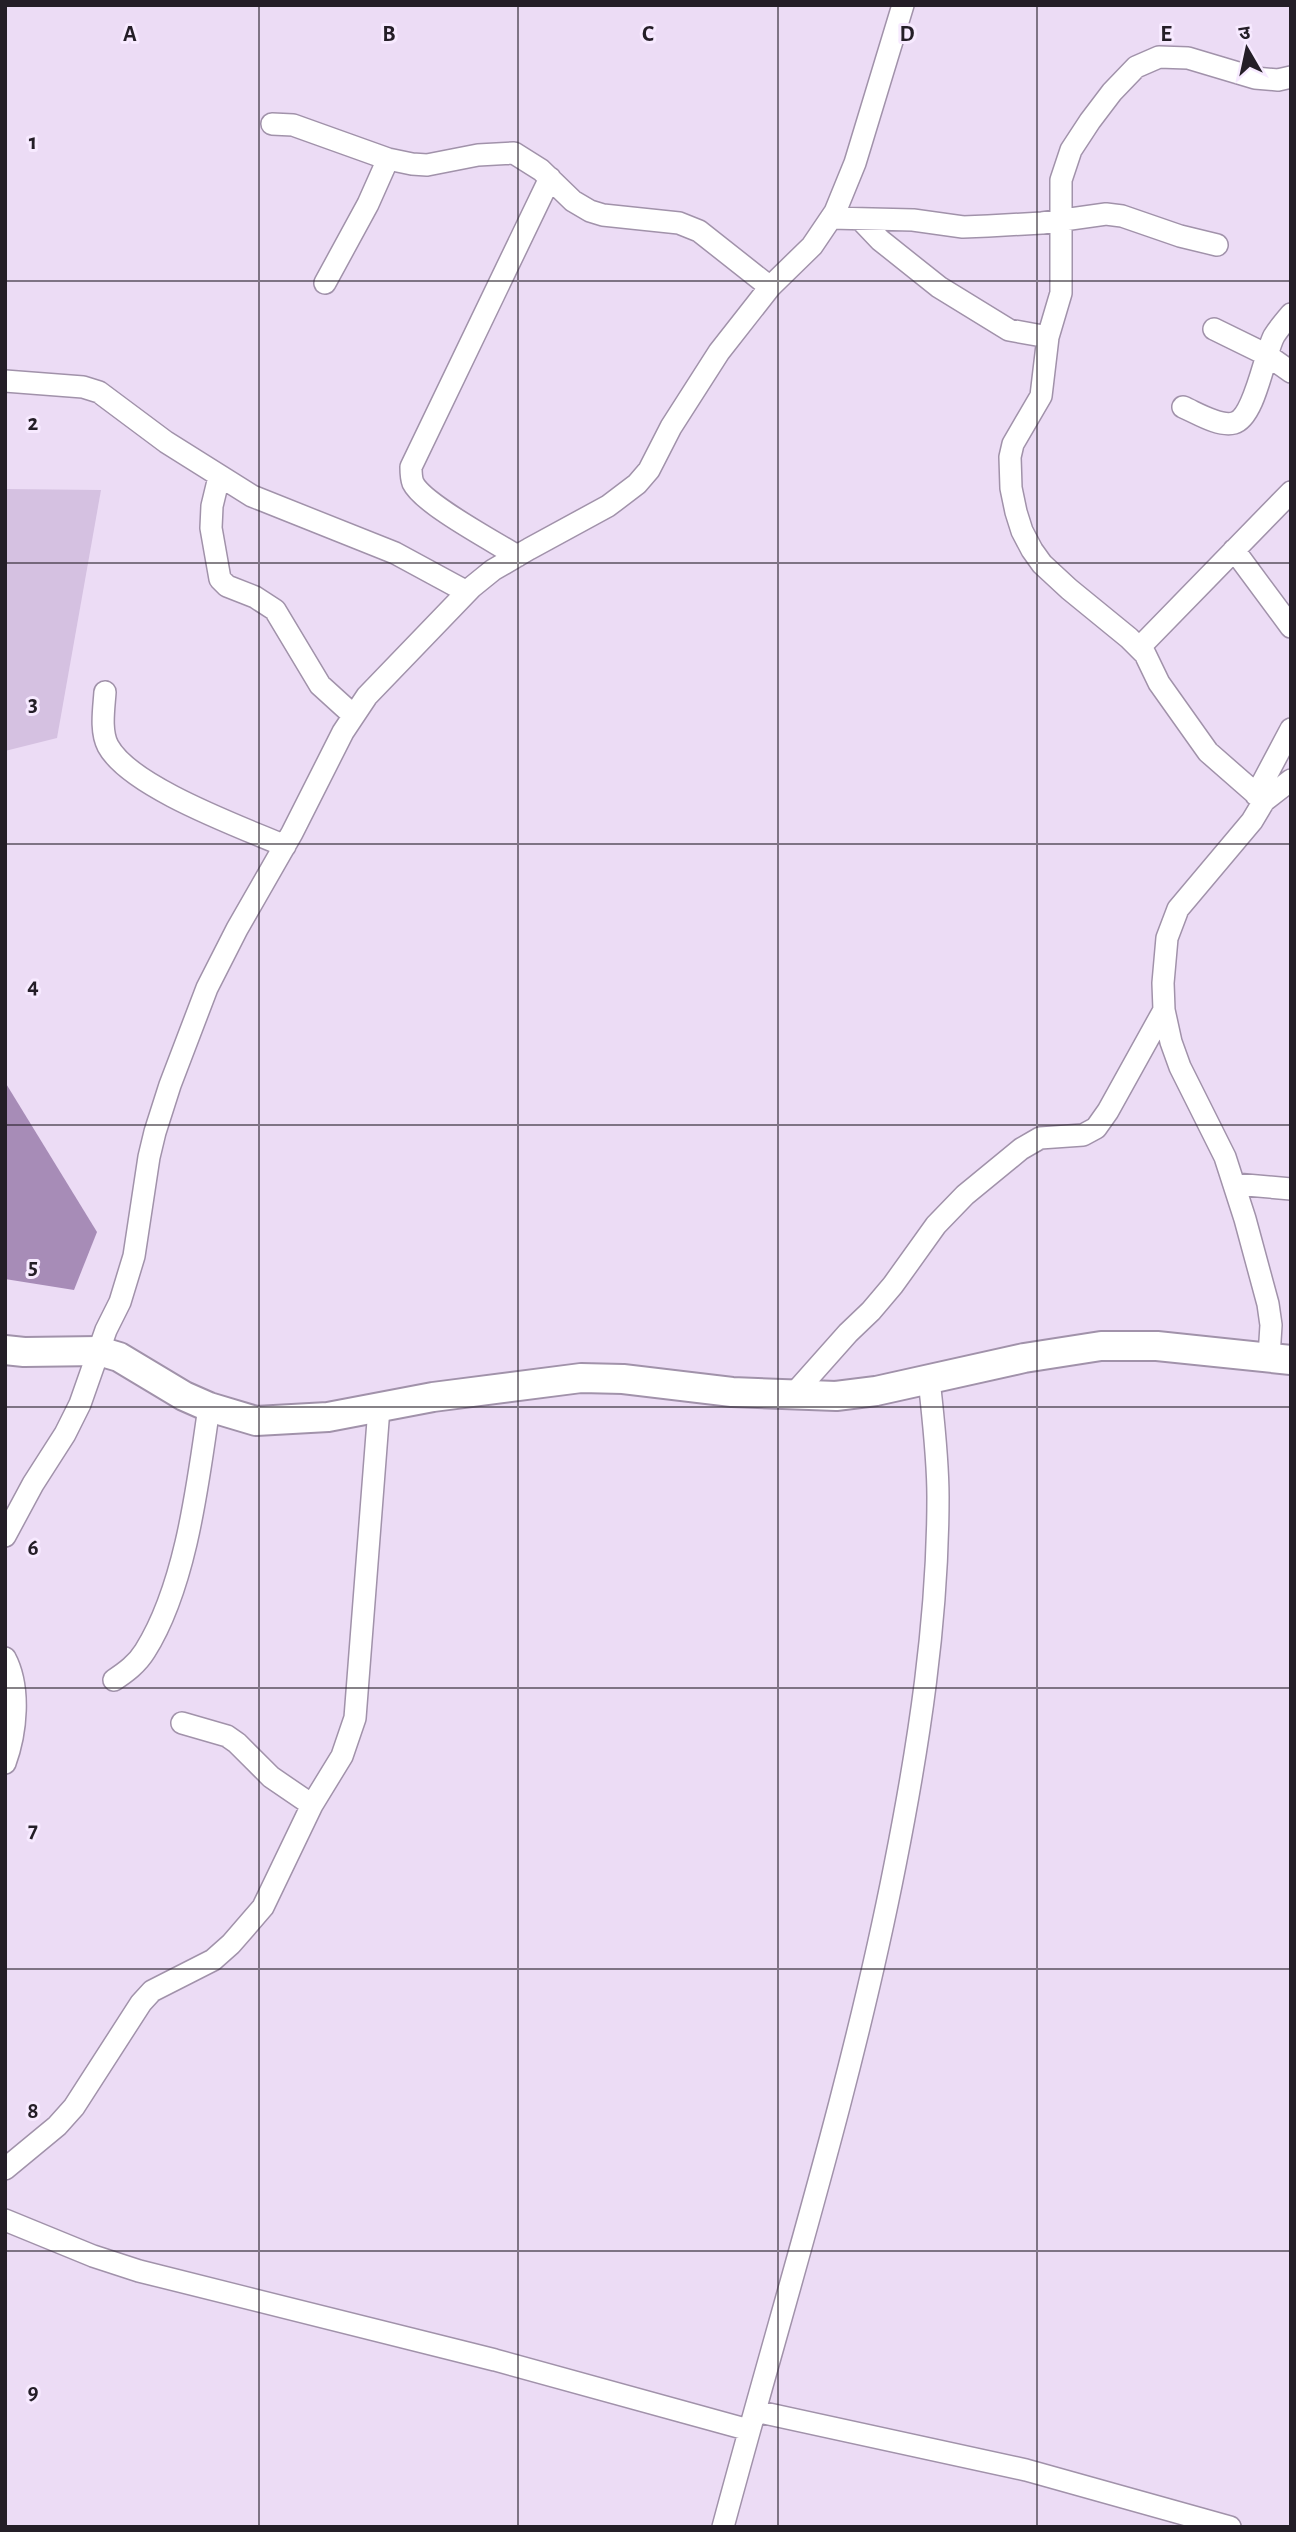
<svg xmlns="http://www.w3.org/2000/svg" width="1296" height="2532" font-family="'Alegreya Sans','Noto Sans Devanagari',sans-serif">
  <rect width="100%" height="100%" fill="#ecdcf5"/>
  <path fill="#d5c1e1" d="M 5,489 L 101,490 L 57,738 L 5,751 Z"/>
  <path fill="#a78cb7" d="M 5,1082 L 97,1232 L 74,1290 L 5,1279 Z"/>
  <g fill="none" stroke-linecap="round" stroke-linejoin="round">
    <g stroke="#a192aa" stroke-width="24">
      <path id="minor" d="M 272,124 L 293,125 L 388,159 L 412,164 L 427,165 L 478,155 L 514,153 L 541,170 L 573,201 L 590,211 L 603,215 L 679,223 L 699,231 L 770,287
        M 831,218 L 913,220 L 963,227 L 988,226 L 1042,223 L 1106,214 L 1122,216 L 1180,236 L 1217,245
        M 861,220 L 880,240 L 939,287 L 1009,330 L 1048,337
        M 325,283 L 368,204 L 388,159
        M 1214,329 L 1267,355 L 1291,372
        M 5,381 L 83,387 L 99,392 L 166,442 L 252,496 L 395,553 L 467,592
        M 1183,407 C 1197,413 1219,427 1234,423 C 1255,417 1264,355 1274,336 C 1279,328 1285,321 1291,314
        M 219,477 L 212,506 L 211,528 L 220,579 L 227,586 L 255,597 L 275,610 L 320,685 L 353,715
        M 1234,550 L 1291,627
        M 517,556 C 495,542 423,504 413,483 C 411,478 411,472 411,467 L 550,178
        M 1139,648 L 1291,492
        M 105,692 C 104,708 100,731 108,746 C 130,787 241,827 285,846
        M 1256,795 L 1291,729
        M 1264,801 L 1208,752 L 1159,683 L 1145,654 L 1129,638 L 1069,589 L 1042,564 L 1032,550 L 1022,531 L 1016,512 L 1011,488 L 1010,457 L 1013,444 L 1041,396 L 1048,337 L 1061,293 L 1061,180 L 1071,150 L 1090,121 L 1112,92 L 1136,67 L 1159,57 L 1188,58 L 1255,78 L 1278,80 L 1291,77
        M 1235,1184 L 1291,1189
        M 1269,1357 L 1271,1325 L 1268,1304 L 1245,1219 L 1225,1157 L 1180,1067 L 1171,1042 L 1164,1010 L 1163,983 L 1167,938 L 1178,909 L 1252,821 L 1264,801 L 1291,780
        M 792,1396 L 848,1333 L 871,1311 L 893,1285 L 936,1225 L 965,1195 L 1021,1149 L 1040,1138 L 1083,1135 L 1096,1128 L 1108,1111 L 1164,1010
        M 5,1536 L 33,1484 L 65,1434 L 80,1404 L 106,1330 L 120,1302 L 134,1256 L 149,1157 L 155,1132 L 170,1085 L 207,988 L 237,929 L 292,833 L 343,732 L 367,696 L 472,587 L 493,570 L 529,549 L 608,506 L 637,484 L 649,470 L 671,427 L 719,352 L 770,287 L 812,246 L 835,212 L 855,163 L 903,5
        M 5,1658 C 21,1688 16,1733 5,1763
        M 114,1680 C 126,1672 137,1664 145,1651 C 186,1586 198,1483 209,1407
        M 182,1723 L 227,1736 L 237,1743 L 271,1777 L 312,1805
        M 5,2169 L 57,2126 L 74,2107 L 141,2003 L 152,1991 L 213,1960 L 231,1944 L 263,1907 L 312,1805 L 342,1756 L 355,1718 L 379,1408
        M 5,2220 L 93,2256 L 139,2271 L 495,2360 L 749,2430
        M 755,2411 L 1026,2470 L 1230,2527
        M 723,2527 C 782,2307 851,2089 895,1865 C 919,1744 938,1620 938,1497 C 938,1457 933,1418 929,1379"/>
    </g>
    <g stroke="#a192aa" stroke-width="32">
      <path id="tertiary" d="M 5,1350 L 24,1352 L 99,1351 L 119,1357 L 184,1396 L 209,1407 L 256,1421 L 328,1417 L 433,1397 L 581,1378 L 623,1379 L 732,1392 L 836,1396 L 876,1391 L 1024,1358 L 1101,1346 L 1157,1346 L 1291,1360"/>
    </g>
    <use href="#minor" stroke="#fff" stroke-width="21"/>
    <use href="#tertiary" stroke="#fff" stroke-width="28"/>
  </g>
  <path fill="none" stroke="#241e27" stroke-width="2" stroke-opacity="0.55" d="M 259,5 L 259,2527M 518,5 L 518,2527M 778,5 L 778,2527M 1037,5 L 1037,2527M 5,281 L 1291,281M 5,563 L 1291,563M 5,844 L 1291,844M 5,1125 L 1291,1125M 5,1407 L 1291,1407M 5,1688 L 1291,1688M 5,1969 L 1291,1969M 5,2251 L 1291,2251"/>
  <g font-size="23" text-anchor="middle" font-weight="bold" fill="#241e27" stroke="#f7eaff" stroke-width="6" stroke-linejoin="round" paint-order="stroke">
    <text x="130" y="41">A</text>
    <text x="389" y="41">B</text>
    <text x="648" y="41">C</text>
    <text x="907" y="41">D</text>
    <text x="1166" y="41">E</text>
    <text x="33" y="149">1</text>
    <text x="33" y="430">2</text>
    <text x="33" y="711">3</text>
    <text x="33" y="993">4</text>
    <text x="33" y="1274">5</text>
    <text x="33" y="1555">6</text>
    <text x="33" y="1837">7</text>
    <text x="33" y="2118">8</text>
    <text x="33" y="2399">9</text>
  </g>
  <rect width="1296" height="2532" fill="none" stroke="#241e27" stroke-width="14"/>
  <g transform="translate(1247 49) rotate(351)" stroke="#f7eaff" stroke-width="5" paint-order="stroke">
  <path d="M0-5L12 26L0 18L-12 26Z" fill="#241e27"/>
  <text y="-10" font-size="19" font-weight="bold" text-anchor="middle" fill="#241e27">उ</text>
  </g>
</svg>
